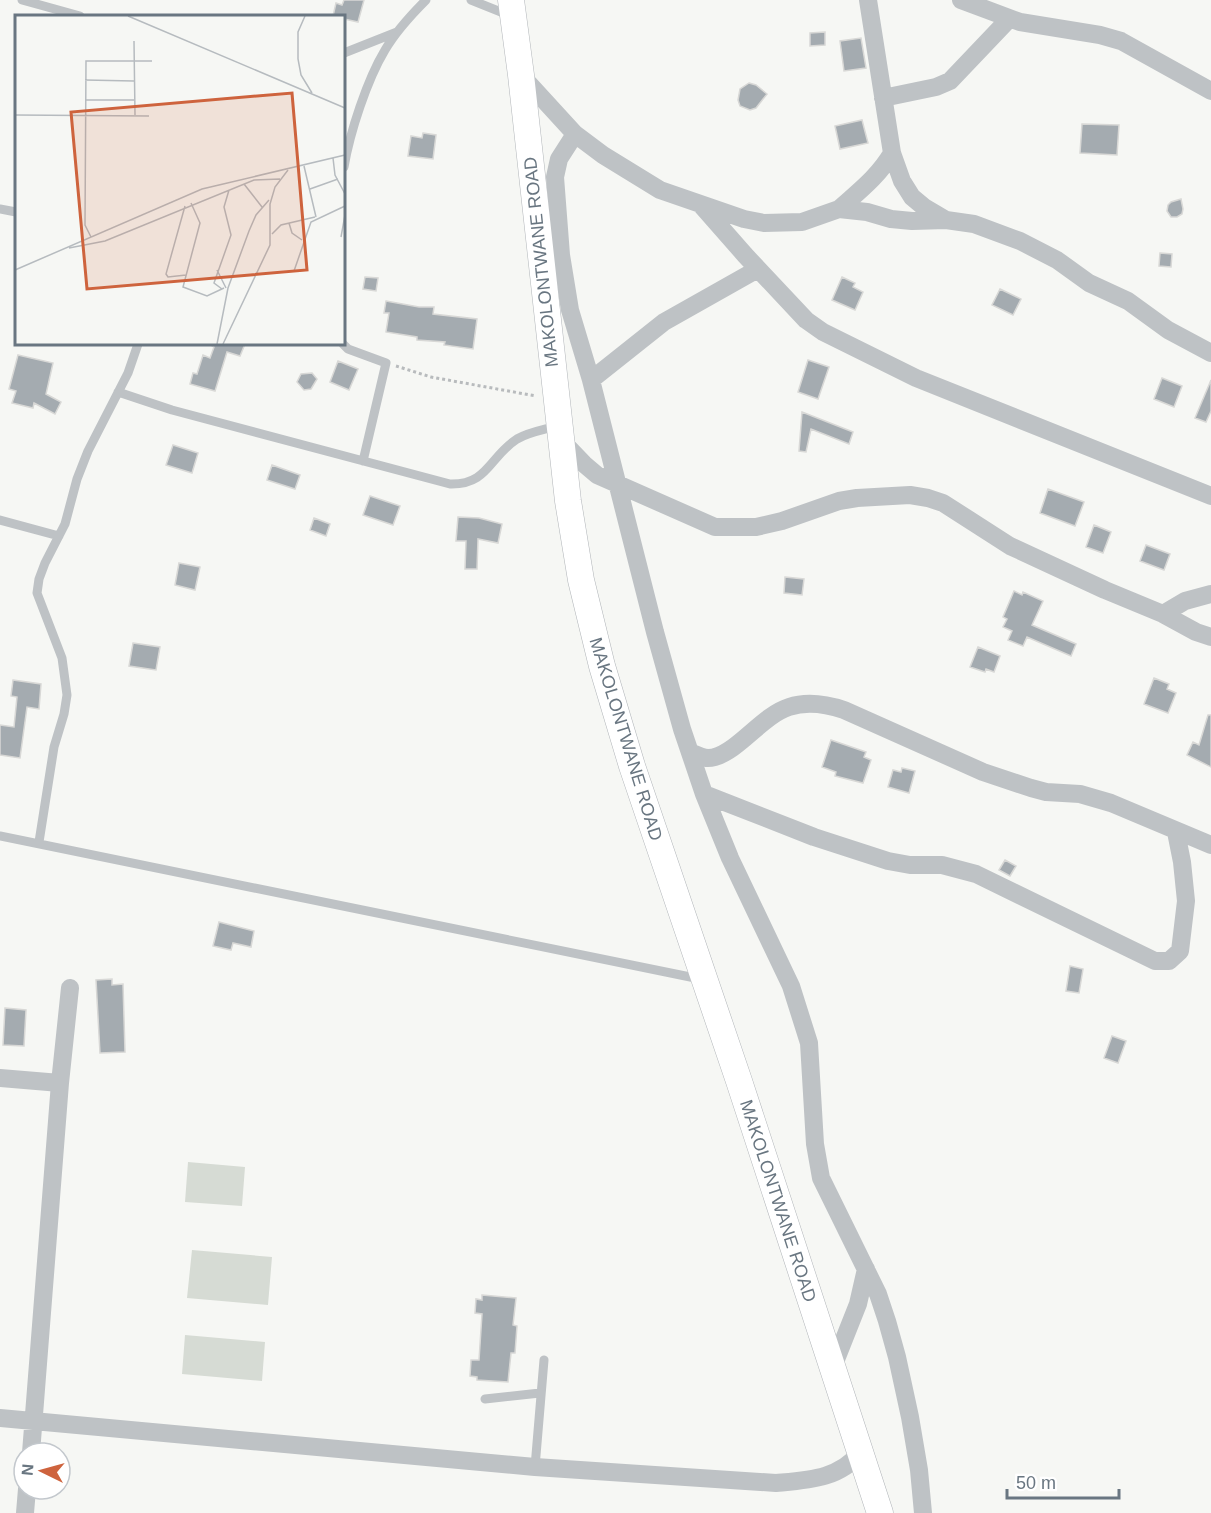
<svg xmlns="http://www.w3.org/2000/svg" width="1211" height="1513" font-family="Arial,sans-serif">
  <rect width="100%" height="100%" fill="#f6f7f4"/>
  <path fill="#d6dbd4" d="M 188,1162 L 245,1167 L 242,1206 L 185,1202 Z
    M 192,1250 L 272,1257 L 268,1305 L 187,1298 Z
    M 185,1335 L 265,1342 L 262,1381 L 182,1374 Z"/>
  <path fill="#a4abb0" stroke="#d8d8d6" stroke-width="1.5" d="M 344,0 L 364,0 L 358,22 L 344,19 L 344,16 L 333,16 L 336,3 L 342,5 Z
    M 825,32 L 825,45 L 810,46 L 810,33 Z
    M 861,38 L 866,68 L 844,71 L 840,41 Z
    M 749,83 L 756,85 L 767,94 L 756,108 L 750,110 L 740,106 L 738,100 L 740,89 Z
    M 862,120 L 868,143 L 840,149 L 835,126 Z
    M 1082,124 L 1119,125 L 1117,155 L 1080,153 Z
    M 423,133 L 436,135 L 433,159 L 408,156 L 411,136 L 422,138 Z
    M 1181,199 L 1183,209 L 1182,214 L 1177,217 L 1171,217 L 1167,211 L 1168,205 L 1171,202 Z
    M 1160,253 L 1172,254 L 1171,267 L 1159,266 Z
    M 365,277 L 378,278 L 376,291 L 363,289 Z
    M 842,277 L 855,283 L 853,287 L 863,292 L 855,310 L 832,300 Z
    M 1000,289 L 1021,299 L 1013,315 L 992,305 Z
    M 386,301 L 419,307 L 434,307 L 433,314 L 477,319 L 473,349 L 444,345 L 445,342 L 417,340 L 417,337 L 386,332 L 389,313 L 384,313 Z
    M 209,344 L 245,344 L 240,356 L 227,352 L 215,391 L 190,384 L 193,373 L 197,374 L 203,355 L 210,358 L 214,347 Z
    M 18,355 L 53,363 L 46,394 L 61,402 L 55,414 L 34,403 L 33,408 L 12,403 L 16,391 L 9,389 Z
    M 808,360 L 829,367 L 818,399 L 798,392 Z
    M 338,361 L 358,369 L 349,390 L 330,382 Z
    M 312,373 L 317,379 L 311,389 L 304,390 L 297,382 L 301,374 Z
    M 1162,378 L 1182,386 L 1174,407 L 1154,399 Z
    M 1211,380 L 1211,411 L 1206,422 L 1195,418 Z
    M 802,412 L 853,432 L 849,444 L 811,429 L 806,452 L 799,451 Z
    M 173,445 L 198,453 L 192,473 L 166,465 Z
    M 272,465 L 300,475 L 295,489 L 267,480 Z
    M 1048,489 L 1084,502 L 1075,526 L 1040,513 Z
    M 370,496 L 400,506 L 393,525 L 363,515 Z
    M 458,517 L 479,518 L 502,524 L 498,543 L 478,539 L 477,569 L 465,569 L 466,541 L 456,541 Z
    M 314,518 L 330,524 L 326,536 L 310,530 Z
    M 1094,525 L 1111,532 L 1103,553 L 1086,547 Z
    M 1146,545 L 1170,554 L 1164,570 L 1140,561 Z
    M 179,563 L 200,567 L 195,590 L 175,585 Z
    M 785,577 L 804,579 L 802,595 L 784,593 Z
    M 1014,591 L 1022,595 L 1023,592 L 1043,601 L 1032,625 L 1076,644 L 1071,656 L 1027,637 L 1023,646 L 1008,640 L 1012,631 L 1003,627 L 1007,619 L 1003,617 Z
    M 133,643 L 160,647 L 156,670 L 129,666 Z
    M 978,647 L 1000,656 L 994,672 L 986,669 L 985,672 L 970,667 Z
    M 1154,678 L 1169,684 L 1167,689 L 1176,693 L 1168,713 L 1144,704 Z
    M 13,680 L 41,684 L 39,709 L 27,707 L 20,758 L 0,755 L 0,725 L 14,727 L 17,697 L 11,696 Z
    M 1208,715 L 1211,715 L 1211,767 L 1187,755 L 1193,742 L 1199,745 Z
    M 831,740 L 866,752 L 864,757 L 871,760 L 863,783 L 835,776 L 836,772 L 822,767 Z
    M 902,768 L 915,771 L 909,793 L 888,787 L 893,770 L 901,772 Z
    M 1005,860 L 1016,866 L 1010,876 L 999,870 Z
    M 219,922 L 254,931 L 251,947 L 233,943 L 231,950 L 213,946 Z
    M 1070,966 L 1083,969 L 1079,993 L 1066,991 Z
    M 112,979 L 112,985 L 123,984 L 125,1052 L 100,1053 L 96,980 Z
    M 5,1008 L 26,1010 L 24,1046 L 3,1045 Z
    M 1112,1036 L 1126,1041 L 1118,1063 L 1104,1058 Z
    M 482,1295 L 516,1298 L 513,1325 L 517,1326 L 515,1353 L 511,1353 L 508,1382 L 477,1380 L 477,1377 L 470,1376 L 471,1360 L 479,1360 L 482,1314 L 475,1313 L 476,1299 L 482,1300 Z"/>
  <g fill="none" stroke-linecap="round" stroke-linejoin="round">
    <g stroke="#b1b5b9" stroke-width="27">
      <path id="secondary" d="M 511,0 L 521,75 L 568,501 L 581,580 L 602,666 L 632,766 L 739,1081 L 880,1513"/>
    </g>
    <path stroke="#b8bbbd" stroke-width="3" stroke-dasharray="3 3" stroke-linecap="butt" d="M 396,366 L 431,377 L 536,396"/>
    <path stroke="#bec2c5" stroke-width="9" d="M 22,0 L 80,16
      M 471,0 L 511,16
      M 344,53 L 397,32
      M 344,167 C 350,132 367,80 385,50 C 396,31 411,15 426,0
      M 0,209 L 16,212
      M 343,344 L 348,349 L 386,363 L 363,461
      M 118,392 L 172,410 L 450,484 C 488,485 489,457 517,439 C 529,432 543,430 557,426
      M 0,520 L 59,536
      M 0,836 L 700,979
      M 39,842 L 54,747 L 64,714 L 67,695 L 62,658 L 37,593 L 39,579 L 45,563 L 65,524 L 77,479 L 88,451 L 128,373 L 138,344
      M 485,1399 L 540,1393
      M 535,1467 L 544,1360"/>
    <path stroke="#bec2c5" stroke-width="18" d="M 868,0 L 892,153 L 902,181 L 912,197 L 924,207 L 946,220
      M 961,0 L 1020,22 L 1100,35 L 1121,41 L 1211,91
      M 521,75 L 575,134 L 603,155 L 660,190 L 744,219 L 764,223 L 802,222 L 839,209 L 867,212 L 891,219 L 912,221 L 946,220 L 974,224 L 1020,241 L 1057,260 L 1089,283 L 1128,301 L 1168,330 L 1211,353
      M 883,98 L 936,87 L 950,81 L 1009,19
      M 575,134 L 559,159 L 555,177 L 561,255 L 570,310 L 591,380 L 655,632 L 682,729 L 704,794 L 730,858 L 791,986 L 809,1043 L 815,1144 L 821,1178 L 878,1294 L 887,1321 L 897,1357 L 910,1417 L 919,1470 L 923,1513
      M 702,206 L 745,255 L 806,320 L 823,332 L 916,378 L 1211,496
      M 839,209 C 858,192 879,176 892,153
      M 591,380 L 664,322 L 758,269
      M 560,439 L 584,464 L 597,475 L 715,527 L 756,527 L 782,521 L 839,501 L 857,498 L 910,495 L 928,498 L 943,503 L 1010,546 L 1105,590 L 1163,614 L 1196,632 L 1211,637
      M 1163,614 L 1185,601 L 1211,594
      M 690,752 C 695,754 701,757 707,758 C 733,759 760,716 789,707 C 807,701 826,704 844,710 L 983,772 L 1031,788 L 1046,792 L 1080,794 L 1111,803 L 1211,845
      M 704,794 L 814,837 L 888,861 L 910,865 L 942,865 L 976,874 L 1155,961 L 1169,961 L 1180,951 L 1186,901 L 1182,862 L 1176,832
      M 0,1078 L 60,1083
      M 833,1367 L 858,1304 L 866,1269
      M 0,1418 L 535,1467 L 776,1483 C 809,1480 839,1479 861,1452
      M 31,1453 L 60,1083 L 70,988
      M 25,1513 L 27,1489"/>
    <use href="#secondary" stroke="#fff" stroke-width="26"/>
  </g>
  <g text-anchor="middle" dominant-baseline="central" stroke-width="6" stroke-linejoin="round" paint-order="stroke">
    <g font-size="18" fill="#697681" stroke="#fff">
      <text transform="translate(541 262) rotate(-96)">MAKOLONTWANE ROAD</text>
      <text transform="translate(626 739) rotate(73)">MAKOLONTWANE ROAD</text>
      <text transform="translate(778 1201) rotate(72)">MAKOLONTWANE ROAD</text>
    </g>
  </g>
  <g transform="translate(15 15)">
    <rect width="330" height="330" fill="#f6f7f4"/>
    <path fill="none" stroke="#b6bbbf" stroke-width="1.5" d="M 113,1 L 330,93M 290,1 L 283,17 L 283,44 L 286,60 L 297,78M 119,26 L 120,100M 70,65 L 119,66M 70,85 L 119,85M 0,100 L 134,101M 318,143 L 320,160 L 330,179M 289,151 L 301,202M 229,169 L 247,192M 295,174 L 323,164M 176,188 L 185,208 L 168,272 L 192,281 L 209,273M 170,191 L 151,259 L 153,262 L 171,260M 274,208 L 277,218 L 287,225M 257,219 L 266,210 L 300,202M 76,222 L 70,210 L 71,46 L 137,46M 326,222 L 330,200M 54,233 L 90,226 L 239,165 L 265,164M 0,255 L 187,174 L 330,140M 202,255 L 211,273M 279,256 L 296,207 L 330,191M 207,274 L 199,268 L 216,220 L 209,192 L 214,175M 202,329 L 213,273 L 234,216 L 241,200 L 254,185M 208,329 L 255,230 L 255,189 L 260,172 L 273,155"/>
    <path fill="#ce633d" fill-opacity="0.15" stroke="#ce633d" stroke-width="3" d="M 277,78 L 292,255 L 72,274 L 56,97 Z"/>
    <rect width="330" height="330" fill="none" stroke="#697681" stroke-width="3"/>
  </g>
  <g transform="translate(42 1471) rotate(275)"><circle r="28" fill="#ffffff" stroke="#c3c8cd" stroke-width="1.5"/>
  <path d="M0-4.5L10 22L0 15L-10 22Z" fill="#ce633d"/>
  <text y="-9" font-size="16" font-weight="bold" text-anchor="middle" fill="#697681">N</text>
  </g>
  <path d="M1007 1489v9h112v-9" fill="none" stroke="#697681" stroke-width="3"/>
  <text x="1016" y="1489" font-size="18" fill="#697681" stroke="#ffffff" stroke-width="4.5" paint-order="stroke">50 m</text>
</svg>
